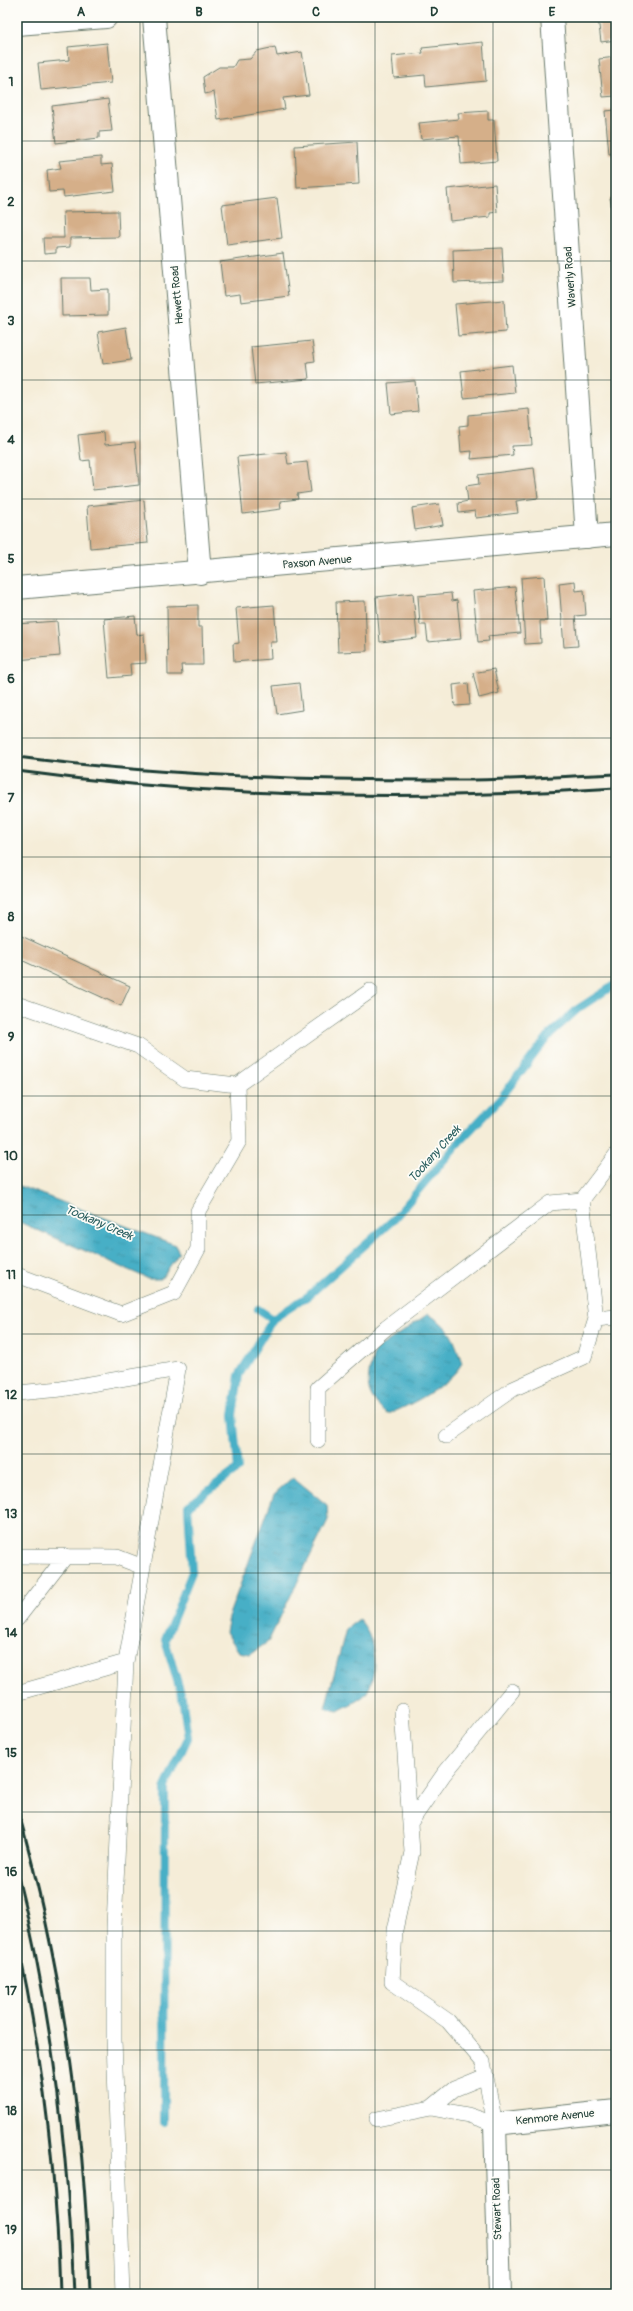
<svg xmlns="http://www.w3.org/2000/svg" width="633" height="2311" font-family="Pangolin,sans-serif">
  <defs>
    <pattern id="water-ripples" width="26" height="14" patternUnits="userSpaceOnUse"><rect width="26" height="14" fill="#47afc6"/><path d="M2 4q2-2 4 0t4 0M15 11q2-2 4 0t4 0" fill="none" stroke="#3b90a2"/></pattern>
  </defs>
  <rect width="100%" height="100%" fill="#fdfcf7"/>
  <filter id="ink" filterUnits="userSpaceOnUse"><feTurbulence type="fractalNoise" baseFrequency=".025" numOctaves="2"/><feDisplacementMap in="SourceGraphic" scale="8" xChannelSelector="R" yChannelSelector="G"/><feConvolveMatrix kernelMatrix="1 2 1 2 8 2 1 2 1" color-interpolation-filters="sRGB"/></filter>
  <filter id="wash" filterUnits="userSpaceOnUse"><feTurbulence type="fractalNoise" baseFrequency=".012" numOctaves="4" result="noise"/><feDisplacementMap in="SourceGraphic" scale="16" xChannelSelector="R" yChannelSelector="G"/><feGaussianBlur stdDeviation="0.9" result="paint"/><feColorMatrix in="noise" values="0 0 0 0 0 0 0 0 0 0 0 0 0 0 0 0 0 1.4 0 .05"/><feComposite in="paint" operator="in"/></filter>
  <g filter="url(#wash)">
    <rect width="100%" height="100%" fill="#f5edd8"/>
    <path fill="url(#water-ripples)" stroke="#33767d" d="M 17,1185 L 176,1245 L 179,1253 L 161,1279 L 149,1279 L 17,1221 Z
      M 428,1314 C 451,1327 454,1339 462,1363 C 451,1384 410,1406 388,1414 C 361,1393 367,1379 375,1350 Z
      M 293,1477 L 327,1505 L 328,1520 L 268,1642 L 250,1654 L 239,1652 L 226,1632 L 230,1612 L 274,1494 Z
      M 359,1619 C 375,1636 379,1672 367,1692 C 362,1700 346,1706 338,1711 L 325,1708 L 346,1629 Z"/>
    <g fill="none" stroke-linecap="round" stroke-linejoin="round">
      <path stroke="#47afc6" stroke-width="8" d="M 258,1309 L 273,1319 L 308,1296 L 393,1220 L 461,1140 L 500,1099 L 550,1034 L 579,1008 L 616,984
        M 164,2122 L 165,1787 L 188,1738 L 182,1697 L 165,1640 L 192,1572 L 188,1506 L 238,1469 L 233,1415 L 239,1375 L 273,1319"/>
    </g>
    <g id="blocks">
      <path fill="#d5af89" d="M 598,17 L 616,17 L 616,40 L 601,42 Z
        M 483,42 L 486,81 L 426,87 L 425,75 L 394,78 L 392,56 L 423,53 L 422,48 Z
        M 107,43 L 111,83 L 41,90 L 38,63 L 69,60 L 68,47 Z
        M 275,47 L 277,56 L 302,52 L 309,95 L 283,98 L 285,109 L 218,120 L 214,92 L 205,94 L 203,77 L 219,67 L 233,67 L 237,60 L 250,59 L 257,51 Z
        M 616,57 L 616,96 L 603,97 L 599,59 Z
        M 108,99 L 112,131 L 99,132 L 99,138 L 56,143 L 52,106 Z
        M 616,110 L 616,153 L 609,154 L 605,111 Z
        M 488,111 L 488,120 L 494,120 L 497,161 L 461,164 L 459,136 L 421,139 L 419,123 L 459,119 L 458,113 Z
        M 357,142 L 359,184 L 297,188 L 295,146 Z
        M 101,157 L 101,165 L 112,164 L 115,191 L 64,197 L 63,191 L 49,192 L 47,170 L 61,168 L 59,161 Z
        M 495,184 L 497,212 L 490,213 L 490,217 L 450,221 L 447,189 Z
        M 616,197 L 616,210 L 612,211 L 610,198 Z
        M 277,198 L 282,238 L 227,245 L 222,205 Z
        M 118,211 L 119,237 L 70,238 L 70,247 L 56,248 L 56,253 L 44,254 L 43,238 L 64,238 L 63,212 Z
        M 502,248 L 504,281 L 454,283 L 453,250 Z
        M 283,253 L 289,296 L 241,302 L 240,294 L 224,296 L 220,262 Z
        M 61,278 L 90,278 L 91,290 L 108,289 L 108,315 L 62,316 Z
        M 504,300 L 506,332 L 458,336 L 455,304 Z
        M 126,327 L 131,360 L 103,364 L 98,332 Z
        M 312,341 L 315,361 L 307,362 L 309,379 L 255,384 L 251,347 Z
        M 512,365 L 515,393 L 464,398 L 461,371 Z
        M 415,381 L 418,411 L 391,414 L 388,383 Z
        M 529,409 L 532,445 L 512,446 L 513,455 L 471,459 L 472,451 L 461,452 L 459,426 L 468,425 L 468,415 Z
        M 104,432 L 105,445 L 135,442 L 139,485 L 93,490 L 90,460 L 81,461 L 78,435 Z
        M 286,452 L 288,464 L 307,462 L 311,492 L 297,494 L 298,499 L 280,501 L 281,509 L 243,514 L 237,457 Z
        M 534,468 L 538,498 L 516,501 L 518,513 L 476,518 L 475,511 L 459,513 L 458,503 L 468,501 L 466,486 L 479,484 L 478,475 Z
        M 144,500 L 148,543 L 90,548 L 87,506 Z
        M 439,504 L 443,525 L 415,530 L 412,508 Z
        M 544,576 L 547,621 L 540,621 L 541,643 L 525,644 L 521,578 Z
        M 575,581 L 576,591 L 584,590 L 586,615 L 575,616 L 578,646 L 564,647 L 559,583 Z
        M 515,587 L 520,633 L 488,636 L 489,641 L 478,642 L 473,591 Z
        M 413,593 L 417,638 L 380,642 L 376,597 Z
        M 451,593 L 452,601 L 457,600 L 461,639 L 428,642 L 426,625 L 420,625 L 418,596 Z
        M 365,601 L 367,651 L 338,652 L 336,602 Z
        M 198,605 L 198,627 L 202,627 L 203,665 L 181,665 L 182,675 L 168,675 L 167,606 Z
        M 274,605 L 277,642 L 270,642 L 271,659 L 234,662 L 233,644 L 239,643 L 236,608 Z
        M 135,616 L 137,635 L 144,634 L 146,663 L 130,664 L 131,676 L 109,678 L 104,619 Z
        M 57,621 L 60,656 L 17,660 L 17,624 Z
        M 494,669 L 499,693 L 479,698 L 473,673 Z
        M 299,683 L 302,710 L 277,714 L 273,686 Z
        M 468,683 L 470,705 L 455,706 L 453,685 Z
        M 17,934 L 130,986 L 121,1006 L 17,958 Z"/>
    </g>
  </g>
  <g filter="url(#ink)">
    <use href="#blocks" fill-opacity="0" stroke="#6a7b6d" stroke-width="1"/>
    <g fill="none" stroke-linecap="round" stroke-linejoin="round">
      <g stroke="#6a7b6d" stroke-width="16">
        <path id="lane" d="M 17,1004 L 138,1046 L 185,1079 L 237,1085 L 370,991
          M 616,1155 L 582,1200 L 596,1319 L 616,1317
          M 17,1275 L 121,1314 L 174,1293 L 198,1249 L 198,1211 L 239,1141 L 237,1085
          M 17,1393 L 61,1389 L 178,1369 L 126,1662 L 114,1927 L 114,2040 L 123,2294
          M 446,1436 L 513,1389 L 584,1357 L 596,1319
          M 318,1440 L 318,1388 L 386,1328 L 550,1203 L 582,1200
          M 17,1556 L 117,1557 L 143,1567
          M 17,1619 L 66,1556
          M 17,1693 L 126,1662
          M 410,1823 L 444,1774 L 512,1691
          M 431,2108 L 454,2089 L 486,2076
          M 377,2119 L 431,2108 L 468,2115 L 495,2124 L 483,2062 L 448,2021 L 392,1982 L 395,1930 L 412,1852 L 402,1711"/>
      </g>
      <g stroke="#6a7b6d" stroke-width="24">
        <path id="street" d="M 154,17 L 200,573
          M 552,17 L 587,537
          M 17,24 L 106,17
          M 17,588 L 616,534
          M 500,2294 L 495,2124 L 616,2111"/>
      </g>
      <use href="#lane" stroke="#fff" stroke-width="15"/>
      <use href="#street" stroke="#fff" stroke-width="22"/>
      <path stroke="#1f3d34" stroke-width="3" d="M 17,757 C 164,776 314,781 462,780 C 514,780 565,776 616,774
        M 17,771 C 214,798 417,801 616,788
        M 17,1807 C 62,1965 85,2130 90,2294
        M 17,1873 C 52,2010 68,2152 74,2294
        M 17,1939 C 42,2055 57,2175 60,2294"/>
    </g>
  </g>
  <path fill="none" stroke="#1f3d34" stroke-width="1" stroke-opacity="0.55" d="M 140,17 L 140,2294M 258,17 L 258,2294M 375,17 L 375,2294M 493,17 L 493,2294M 17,141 L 616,141M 17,261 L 616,261M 17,380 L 616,380M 17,499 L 616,499M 17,619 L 616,619M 17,738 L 616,738M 17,857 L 616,857M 17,977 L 616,977M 17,1096 L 616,1096M 17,1215 L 616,1215M 17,1334 L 616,1334M 17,1454 L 616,1454M 17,1573 L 616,1573M 17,1692 L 616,1692M 17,1812 L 616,1812M 17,1931 L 616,1931M 17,2050 L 616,2050M 17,2170 L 616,2170"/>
  <g text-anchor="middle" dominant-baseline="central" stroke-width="3.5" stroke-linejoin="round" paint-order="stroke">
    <g font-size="11" fill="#1f3d34" stroke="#fdfcf7">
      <text transform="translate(570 277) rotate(-94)">Waverly Road</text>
      <text transform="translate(177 295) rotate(-95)">Hewett Road</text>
      <text transform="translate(317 562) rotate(-5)">Paxson Avenue</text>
      <text transform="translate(555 2117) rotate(-6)">Kenmore Avenue</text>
      <text transform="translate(497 2209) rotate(-92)">Stewart Road</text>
    </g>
    <g font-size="12" font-style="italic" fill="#2b5f60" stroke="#fdfcf7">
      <text transform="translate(435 1154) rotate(-48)">Tookany Creek</text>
      <text transform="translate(99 1223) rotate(23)">Tookany Creek</text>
    </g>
  </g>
  <rect width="633" height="2311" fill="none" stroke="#fdfcf7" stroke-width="44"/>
  <rect x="22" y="22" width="589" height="2267" fill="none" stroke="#1f3d34" stroke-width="1.5"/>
  <g font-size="13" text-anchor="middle" font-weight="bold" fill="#1f3d34">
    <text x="81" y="16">A</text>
    <text x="199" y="16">B</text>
    <text x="316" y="16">C</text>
    <text x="434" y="16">D</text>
    <text x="552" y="16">E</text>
    <text x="11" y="86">1</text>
    <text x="11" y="206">2</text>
    <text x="11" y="325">3</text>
    <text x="11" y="444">4</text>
    <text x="11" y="563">5</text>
    <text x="11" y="683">6</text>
    <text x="11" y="802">7</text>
    <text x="11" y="921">8</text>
    <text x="11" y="1041">9</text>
    <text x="11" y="1160">10</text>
    <text x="11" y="1279">11</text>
    <text x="11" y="1399">12</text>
    <text x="11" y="1518">13</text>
    <text x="11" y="1637">14</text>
    <text x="11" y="1757">15</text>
    <text x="11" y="1876">16</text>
    <text x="11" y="1995">17</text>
    <text x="11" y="2115">18</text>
    <text x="11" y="2234">19</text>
  </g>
</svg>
